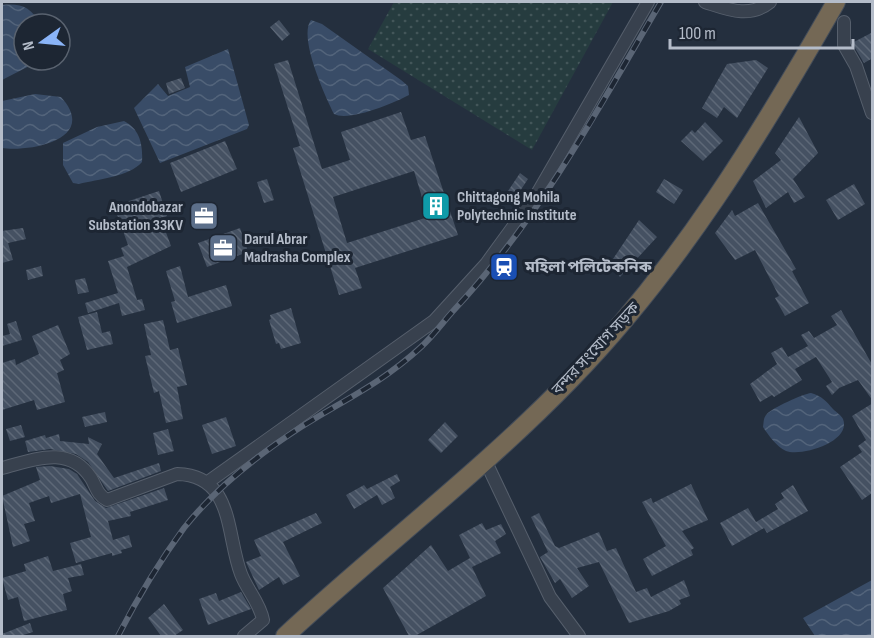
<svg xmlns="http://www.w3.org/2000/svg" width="874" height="638" font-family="'Sofia Sans Condensed','Noto Sans Bengali',sans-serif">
  <defs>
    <pattern id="grass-dots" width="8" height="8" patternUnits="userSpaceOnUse" patternTransform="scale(1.5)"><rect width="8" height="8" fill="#263c3f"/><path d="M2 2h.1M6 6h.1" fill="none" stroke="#435659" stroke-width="1.8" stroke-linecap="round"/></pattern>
    <pattern id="water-waves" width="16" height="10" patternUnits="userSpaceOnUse" patternTransform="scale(1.5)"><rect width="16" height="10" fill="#394c67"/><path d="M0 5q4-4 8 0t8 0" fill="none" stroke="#53647b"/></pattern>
    <pattern id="building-back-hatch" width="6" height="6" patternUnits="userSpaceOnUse" patternTransform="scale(1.5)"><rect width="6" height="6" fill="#455162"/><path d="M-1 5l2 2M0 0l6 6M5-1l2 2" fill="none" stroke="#5d6877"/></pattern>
  </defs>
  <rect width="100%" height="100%" fill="#242f3e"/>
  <path fill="url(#grass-dots)" d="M 394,2 L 613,2 L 532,150 L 368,49 Z"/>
  <path fill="url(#water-waves)" d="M 2,5 C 21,3 31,7 40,24 L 24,24 L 24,60 L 41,60 L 2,80 Z
    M 311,20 L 322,24 L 401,80 L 408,86 L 409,95 C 394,103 349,122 334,114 C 325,96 298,37 311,20 Z
    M 228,49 L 249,125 L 247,129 L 160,163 L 134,108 L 158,84 L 168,96 L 190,87 L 185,67 Z
    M 35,94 L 61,97 C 99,139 31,152 2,148 L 2,101 Z
    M 124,121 C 140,129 143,145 142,162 C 129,177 98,179 79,184 L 73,183 L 63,165 L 63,143 L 97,127 Z
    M 811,393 C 822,396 826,401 833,409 C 836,412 841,415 843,419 C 852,442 801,457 786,451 C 776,446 769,436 763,427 C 764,422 763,418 767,414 C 772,408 803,394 811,393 Z
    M 872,580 L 872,636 L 815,636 L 803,618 Z"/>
  <path fill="url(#building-back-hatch)" fill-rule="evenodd" d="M 279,20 L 290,34 L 282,41 L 270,27 Z
    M 873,32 L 873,58 L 864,63 L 852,43 Z
    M 288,60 L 322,169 L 350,160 L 341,132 L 401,112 L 411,140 L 425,136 L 458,235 L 355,268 L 362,288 L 339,295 L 293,148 L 300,146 L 274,64 ZM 414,171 L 428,217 L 347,243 L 333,197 Z
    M 756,60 L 768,68 L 737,118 L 724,107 L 717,118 L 702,108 L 727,64 Z
    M 181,78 L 185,88 L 169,94 L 166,83 Z
    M 799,117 L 818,153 L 793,179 L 805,197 L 794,203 L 788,192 L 766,208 L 753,181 L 781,160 L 775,153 Z
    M 705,122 L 723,141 L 703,161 L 681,141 L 692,130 L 695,133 Z
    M 225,141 L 237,169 L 181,192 L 170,163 Z
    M 520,173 L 528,179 L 516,197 L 508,191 Z
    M 267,179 L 274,200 L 264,203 L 257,182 Z
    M 664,179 L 683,190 L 674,204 L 656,192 Z
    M 854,184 L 865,204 L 838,220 L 826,200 Z
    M 159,191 L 167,216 L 161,219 L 171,246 L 127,267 L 137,300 L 142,299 L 145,310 L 122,316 L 119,303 L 88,313 L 85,303 L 118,293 L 108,261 L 124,256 L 121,248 L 128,245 L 114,206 Z
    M 758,203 L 796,269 L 792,271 L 809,303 L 785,316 L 775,298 L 779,296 L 755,250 L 735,260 L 715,233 L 732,210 L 735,216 Z
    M 639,220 L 657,237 L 620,277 L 611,262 Z
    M 23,228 L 26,239 L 8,243 L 13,260 L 2,263 L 2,231 Z
    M 240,228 L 248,252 L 207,267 L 198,243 Z
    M 41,266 L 43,276 L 28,280 L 26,270 Z
    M 180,266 L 188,297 L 226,285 L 232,306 L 177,323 L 171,302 L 175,301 L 166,271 Z
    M 85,278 L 89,292 L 78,294 L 75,280 Z
    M 291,308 L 301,343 L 281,349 L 279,343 L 276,344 L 269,320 L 271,319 L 270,315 Z
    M 841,310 L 873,366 L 873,401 L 858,380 L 839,388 L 832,395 L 826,386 L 832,382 L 816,357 L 795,369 L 802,380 L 774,397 L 772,395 L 760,402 L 750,384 L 777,364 L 771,353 L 782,347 L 788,357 L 808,346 L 801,335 L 809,331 L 814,338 L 837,325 L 831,316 Z
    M 97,312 L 102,333 L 110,331 L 113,344 L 87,350 L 78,317 Z
    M 163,320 L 170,350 L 178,348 L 187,385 L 177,387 L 183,419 L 166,423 L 159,391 L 154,393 L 145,356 L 151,355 L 144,324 Z
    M 16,321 L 22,340 L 2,346 L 2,336 L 10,334 L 7,324 Z
    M 58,325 L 70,354 L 60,360 L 64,370 L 57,373 L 65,402 L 37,410 L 34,400 L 2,410 L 2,363 L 15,359 L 16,365 L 39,354 L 32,336 Z
    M 873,403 L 872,493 L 862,500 L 840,467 L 862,452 L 858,446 L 866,440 L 852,416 Z
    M 105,412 L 107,422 L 85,427 L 82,417 Z
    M 226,417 L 236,446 L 212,454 L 202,425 Z
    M 445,422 L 458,436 L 441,453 L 428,440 Z
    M 21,425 L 25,437 L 10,441 L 6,429 Z
    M 168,429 L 174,451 L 158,455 L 153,433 Z
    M 59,434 L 60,441 L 89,444 L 88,437 L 102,444 L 97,454 L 114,478 L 159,463 L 161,471 L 108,491 L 88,462 L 76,454 L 50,449 L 28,452 L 25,441 L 45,435 L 46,438 Z
    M 50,466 L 69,469 L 77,474 L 95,501 L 106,508 L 164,488 L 168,500 L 130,512 L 131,516 L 108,521 L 113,540 L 129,535 L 132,547 L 121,550 L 122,553 L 112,556 L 112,553 L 76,563 L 70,543 L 91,537 L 80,494 L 51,503 L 49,496 L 29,503 L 35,521 L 24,524 L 30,541 L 13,547 L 2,496 L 40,480 L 36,467 Z
    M 397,474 L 400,481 L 390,487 L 395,498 L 382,505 L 377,495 L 354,509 L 346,495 L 364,485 L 367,489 Z
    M 691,484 L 708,520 L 682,531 L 694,548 L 691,550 L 693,555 L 652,576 L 643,559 L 666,546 L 642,502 L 651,498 L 653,503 Z
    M 793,485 L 808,511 L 767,533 L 764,528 L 732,546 L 720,523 L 748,508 L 756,522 L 778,509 L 775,504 L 784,498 L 781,493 Z
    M 316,513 L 322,523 L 283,542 L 300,576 L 283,585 L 279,577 L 259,590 L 246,562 L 261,556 L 254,540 Z
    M 539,513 L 555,546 L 559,548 L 599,532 L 607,551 L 616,548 L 636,592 L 647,588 L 651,597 L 684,580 L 690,596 L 679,600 L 681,604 L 669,611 L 629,623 L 599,562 L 577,568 L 589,586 L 572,598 L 560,579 L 555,583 L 540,557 L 548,552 L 531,517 Z
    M 482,523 L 486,530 L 501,524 L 506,534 L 495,541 L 501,553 L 472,567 L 486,596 L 415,636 L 409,636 L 383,588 L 431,545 L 448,571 L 470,558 L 459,535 Z
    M 48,556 L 53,571 L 81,564 L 84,575 L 68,578 L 72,591 L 63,594 L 67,610 L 24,621 L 18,597 L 8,600 L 2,578 L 26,571 L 24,564 Z
    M 241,592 L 251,609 L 208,625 L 199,599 L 216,593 L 219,601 Z
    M 164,604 L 183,630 L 174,636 L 161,636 L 148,618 Z
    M 30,623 L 33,632 L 20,636 L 2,636 L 2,634 Z"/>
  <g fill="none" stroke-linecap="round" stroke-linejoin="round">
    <g stroke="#565f6c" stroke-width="14">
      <path id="minor" d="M 705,2 C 727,9 749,19 770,2
        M 844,22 L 844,45 L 856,66 L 872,113
        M 485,460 L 550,597 L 579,636
        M 2,468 C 33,460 69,444 91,478 C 96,486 97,495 107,500 L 177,474 C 234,475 226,535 241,574 C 247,590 260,603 263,620 L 244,636
        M 208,482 L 434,321 L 486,264 L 537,194 L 648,2"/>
    </g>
    <g stroke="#434c59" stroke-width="20">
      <path id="highway" d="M 285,636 C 379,549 482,471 571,379 C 679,268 760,135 836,2"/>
    </g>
    <use href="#minor" stroke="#38414e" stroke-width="12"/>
    <use href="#highway" stroke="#746855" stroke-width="18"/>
    <g stroke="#5a6575" stroke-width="6">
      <path id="rail" d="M 118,636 C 137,599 159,562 184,528 C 215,489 259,454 301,427 C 344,400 382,383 421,347 C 433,336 443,322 454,310 C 540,218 598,109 661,2"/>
    </g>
    <use href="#rail" stroke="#1d2633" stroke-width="4" stroke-dasharray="11" stroke-linecap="butt"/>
  </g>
  <defs>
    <g id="building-square" transform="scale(1.5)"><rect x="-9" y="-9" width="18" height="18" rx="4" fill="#0f9aa8" stroke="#1d2633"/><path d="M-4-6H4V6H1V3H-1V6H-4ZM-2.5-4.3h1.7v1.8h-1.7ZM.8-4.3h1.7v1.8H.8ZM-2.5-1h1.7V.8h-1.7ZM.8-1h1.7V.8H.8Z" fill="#fff"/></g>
    <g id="office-square" transform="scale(1.5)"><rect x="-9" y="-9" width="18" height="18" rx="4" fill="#5c6f8a" stroke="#1d2633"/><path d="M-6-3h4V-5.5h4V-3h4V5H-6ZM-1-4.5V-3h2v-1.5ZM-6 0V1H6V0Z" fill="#fff"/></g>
    <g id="station-square" transform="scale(1.5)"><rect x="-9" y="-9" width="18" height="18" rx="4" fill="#1a4fb4" stroke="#1d2633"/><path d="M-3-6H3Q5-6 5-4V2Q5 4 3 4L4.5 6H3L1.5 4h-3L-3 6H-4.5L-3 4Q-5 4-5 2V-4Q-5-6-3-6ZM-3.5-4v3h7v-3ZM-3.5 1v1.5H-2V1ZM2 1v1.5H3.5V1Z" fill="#fff"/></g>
  </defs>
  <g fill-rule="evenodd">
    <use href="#building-square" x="436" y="206"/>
    <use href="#office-square" x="204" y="216"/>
    <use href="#office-square" x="223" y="248"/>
    <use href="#station-square" x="504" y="267"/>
  </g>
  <g text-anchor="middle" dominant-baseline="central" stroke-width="6" stroke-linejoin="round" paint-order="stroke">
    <g font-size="16" font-weight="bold" fill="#b4bcc9" stroke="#1d2633" text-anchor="start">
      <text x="457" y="197">Chittagong Mohila<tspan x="457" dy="18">Polytechnic Institute</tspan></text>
      <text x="183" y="207" text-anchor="end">Anondobazar<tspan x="183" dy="18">Substation 33KV</tspan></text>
      <text x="244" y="239">Darul Abrar<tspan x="244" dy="18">Madrasha Complex</tspan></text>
      <text x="525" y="267">মহিলা পলিটেকনিক</text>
    </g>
    <g font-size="16" fill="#b4bcc9" stroke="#1d2633">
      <text transform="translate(596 349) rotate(-47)">বন্দর সংযোগ সড়ক</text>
    </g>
  </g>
  <rect width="874" height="638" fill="none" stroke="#b4bcc9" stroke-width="6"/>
  <g transform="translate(42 42) rotate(255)"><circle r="28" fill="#1d2633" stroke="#59626f" stroke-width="1.5"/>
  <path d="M0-4.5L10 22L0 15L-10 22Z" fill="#8ab4f8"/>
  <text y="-9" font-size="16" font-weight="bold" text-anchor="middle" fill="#b4bcc9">N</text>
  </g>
  <path d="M670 39v9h183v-9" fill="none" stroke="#b4bcc9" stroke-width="3"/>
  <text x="679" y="39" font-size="18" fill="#b4bcc9" stroke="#1d2633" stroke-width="4.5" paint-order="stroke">100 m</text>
</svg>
